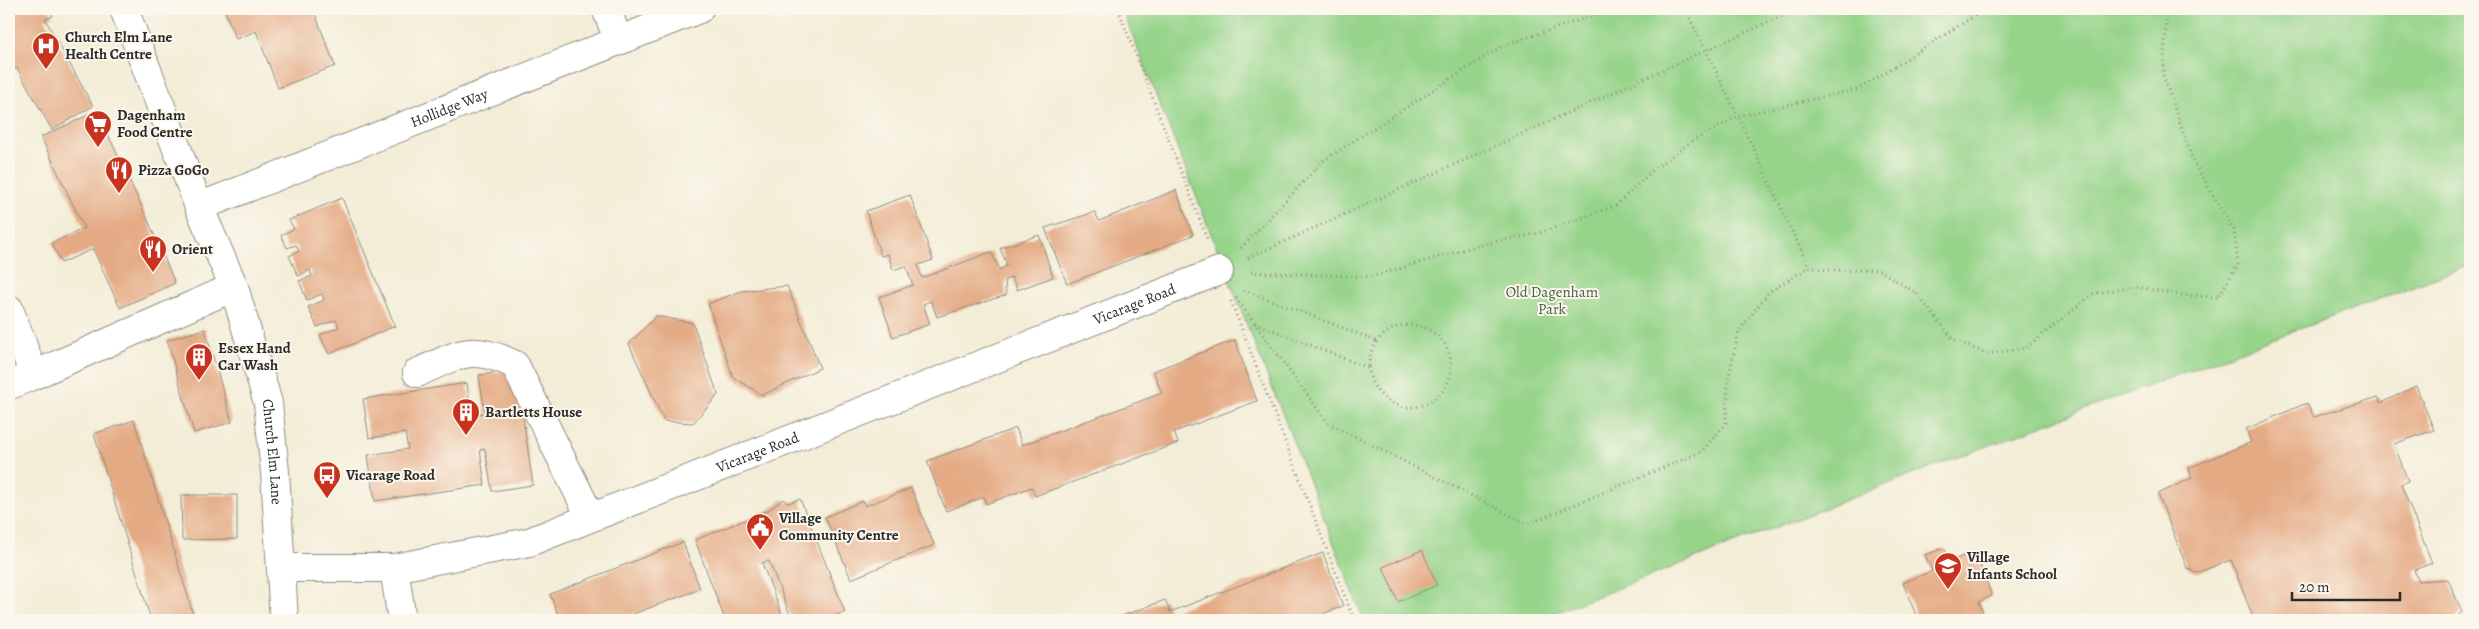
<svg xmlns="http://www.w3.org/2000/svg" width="2479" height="629" font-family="Alegreya,serif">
  <rect width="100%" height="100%" fill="#fbf7ec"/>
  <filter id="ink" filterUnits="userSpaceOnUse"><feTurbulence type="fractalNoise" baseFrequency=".02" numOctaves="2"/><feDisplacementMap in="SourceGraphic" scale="10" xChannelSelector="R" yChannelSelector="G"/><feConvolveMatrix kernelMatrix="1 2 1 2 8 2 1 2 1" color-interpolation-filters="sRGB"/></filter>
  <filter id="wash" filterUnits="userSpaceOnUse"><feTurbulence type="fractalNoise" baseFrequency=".0096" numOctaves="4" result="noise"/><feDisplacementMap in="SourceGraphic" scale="20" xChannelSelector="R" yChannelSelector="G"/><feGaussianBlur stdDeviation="1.12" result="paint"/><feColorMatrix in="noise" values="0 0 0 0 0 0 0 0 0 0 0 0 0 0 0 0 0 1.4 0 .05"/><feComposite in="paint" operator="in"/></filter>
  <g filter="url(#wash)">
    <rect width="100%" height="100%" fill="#f3edd7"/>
    <path fill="#96d48a" stroke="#60805a" d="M 1122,9 L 2470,9 L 2470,265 L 1937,465 L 1536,620 L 1364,620 Z"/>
    <g id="blocks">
      <path fill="#e4aa84" d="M 9,9 L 49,9 L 53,16 L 45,19 L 93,106 L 52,130 L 17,68 L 9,72 Z
        M 224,9 L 320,9 L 314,11 L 335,66 L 278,88 L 256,31 L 236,39 Z
        M 97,111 L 147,218 L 175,283 L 120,308 L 93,249 L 61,263 L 52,243 L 84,228 L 41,137 Z
        M 1176,190 L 1193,235 L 1067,284 L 1045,228 L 1095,212 L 1099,221 Z
        M 910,195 L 933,260 L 918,265 L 922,278 L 991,252 L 1000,270 L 1007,265 L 1000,248 L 1039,235 L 1053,277 L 1017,290 L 1012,277 L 1005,280 L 1006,295 L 937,317 L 931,301 L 923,304 L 930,324 L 893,337 L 879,297 L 913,285 L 906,266 L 893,270 L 888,254 L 881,256 L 866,211 Z
        M 342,198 L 395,326 L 329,354 L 320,335 L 339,327 L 336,320 L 317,327 L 308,307 L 324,300 L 322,294 L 307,300 L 299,281 L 312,276 L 310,270 L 298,276 L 289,256 L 299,251 L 296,245 L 287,248 L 281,235 L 294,229 L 289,220 Z
        M 787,286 L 820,368 L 762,395 L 733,377 L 708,304 L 741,291 Z
        M 656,316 L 693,323 L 718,395 L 693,423 L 664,421 L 629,344 Z
        M 205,329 L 232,422 L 194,433 L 167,340 Z
        M 1235,340 L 1257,401 L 1174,432 L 1178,443 L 1035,496 L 1032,487 L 986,504 L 984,497 L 946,511 L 927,461 L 1016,428 L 1022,445 L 1162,393 L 1153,371 Z
        M 516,370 L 533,485 L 492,491 L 485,449 L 480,450 L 485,485 L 375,501 L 368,455 L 408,449 L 405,433 L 369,438 L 363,399 L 467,383 L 471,415 L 485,413 L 479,375 Z
        M 2416,386 L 2434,430 L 2394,444 L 2408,481 L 2401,484 L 2432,563 L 2414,570 L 2419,581 L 2448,579 L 2462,612 L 2454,620 L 2254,620 L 2231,560 L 2196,573 L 2187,568 L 2158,494 L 2192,478 L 2189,468 L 2251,442 L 2246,429 L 2307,403 L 2314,417 L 2378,397 L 2381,403 Z
        M 134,420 L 195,620 L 151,620 L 94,434 Z
        M 911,488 L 934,545 L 851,579 L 825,517 L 863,501 L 865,506 Z
        M 181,495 L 237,495 L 237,539 L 182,540 Z
        M 783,499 L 788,503 L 800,499 L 845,612 L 823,620 L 792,620 L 769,561 L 762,563 L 784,620 L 725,620 L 695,540 L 769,510 Z
        M 683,542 L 700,589 L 617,620 L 560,620 L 550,594 Z
        M 1944,548 L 1950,561 L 1975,552 L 1992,596 L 1979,602 L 1986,620 L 1918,620 L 1903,583 L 1932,571 L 1925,555 Z
        M 1422,550 L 1437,585 L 1398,602 L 1383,567 Z
        M 1323,553 L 1343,606 L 1307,620 L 1112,620 L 1165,600 L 1170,612 Z"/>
    </g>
  </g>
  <g filter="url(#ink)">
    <use href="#blocks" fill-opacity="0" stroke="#8f8c81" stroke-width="1"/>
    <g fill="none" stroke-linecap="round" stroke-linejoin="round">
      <g stroke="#8f8c81" stroke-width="30">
        <g id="minor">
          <path id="s1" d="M 124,9 L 199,207 L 234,287 L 268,403 L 275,472 L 284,620"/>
          <path d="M 606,9 L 619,41"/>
          <path id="s2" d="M 199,207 L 699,9"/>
          <path d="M 9,309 L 34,375 L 234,287"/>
          <path d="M 417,373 C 459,354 471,343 515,365 L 590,516"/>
          <path d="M 10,385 L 34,375"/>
          <path id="s3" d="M 282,568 L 394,568 L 529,542 L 1219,271"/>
          <path d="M 394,568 L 402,620"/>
        </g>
      </g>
      <path stroke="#8f8c81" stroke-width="3" stroke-dasharray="1 4" stroke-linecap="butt" d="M 1118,9 L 1208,241
        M 1685,9 L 1738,116 L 1859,89 L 1985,9
        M 1241,248 L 1324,160 L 1502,46 L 1613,9
        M 1248,258 L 1797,9
        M 1251,272 L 1370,277 L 1480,245 L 1539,233 L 1615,206 L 1654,169 L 1691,142 L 1738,116 L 1809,267
        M 1244,290 L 1377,341
        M 1236,298 L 1328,423 L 1528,524 L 1701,452 L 1726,424 L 1728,380 L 1739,331 L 1769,292 L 1809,267 L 1826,270 L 1879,270 L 1916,293 L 1953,339 L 1986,354 L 2026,348 L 2094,293 L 2137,287 L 2180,295 L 2218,297 L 2238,265 L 2234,230 L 2194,163 L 2163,75 L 2167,9
        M 1231,301 L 1354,620
        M 1255,323 L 1368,368
        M1369 366a41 41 0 1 1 82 0a41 41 0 1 1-82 0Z"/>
      <use href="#minor" stroke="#fff" stroke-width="28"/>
    </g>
  </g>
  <defs>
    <g id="hospital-pin" transform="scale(1.4375)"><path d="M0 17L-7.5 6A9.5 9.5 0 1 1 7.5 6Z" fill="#c8321e" stroke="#fbf7ec"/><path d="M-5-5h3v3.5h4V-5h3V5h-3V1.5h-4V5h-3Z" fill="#fff"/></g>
    <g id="supermarket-pin" transform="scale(1.4375)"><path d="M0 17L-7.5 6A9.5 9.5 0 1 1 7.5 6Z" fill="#c8321e" stroke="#fbf7ec"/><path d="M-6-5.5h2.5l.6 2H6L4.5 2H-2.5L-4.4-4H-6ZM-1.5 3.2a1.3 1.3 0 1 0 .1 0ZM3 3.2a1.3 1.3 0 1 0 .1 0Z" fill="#fff"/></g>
    <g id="restaurant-pin" transform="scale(1.4375)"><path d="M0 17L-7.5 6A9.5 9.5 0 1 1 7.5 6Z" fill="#c8321e" stroke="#fbf7ec"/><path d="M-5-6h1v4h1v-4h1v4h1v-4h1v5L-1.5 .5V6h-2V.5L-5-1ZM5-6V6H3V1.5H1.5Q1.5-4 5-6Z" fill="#fff"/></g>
    <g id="building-pin" transform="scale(1.4375)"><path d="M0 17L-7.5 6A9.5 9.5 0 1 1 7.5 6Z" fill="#c8321e" stroke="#fbf7ec"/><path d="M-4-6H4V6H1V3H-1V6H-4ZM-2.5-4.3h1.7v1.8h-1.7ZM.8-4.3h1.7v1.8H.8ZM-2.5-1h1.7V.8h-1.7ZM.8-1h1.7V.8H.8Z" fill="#fff"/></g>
    <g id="bus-pin" transform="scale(1.4375)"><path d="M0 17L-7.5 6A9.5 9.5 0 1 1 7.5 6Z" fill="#c8321e" stroke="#fbf7ec"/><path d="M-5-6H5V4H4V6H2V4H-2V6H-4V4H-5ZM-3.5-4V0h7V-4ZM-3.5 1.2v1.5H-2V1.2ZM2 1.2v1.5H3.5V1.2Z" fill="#fff"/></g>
    <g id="civic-pin" transform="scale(1.4375)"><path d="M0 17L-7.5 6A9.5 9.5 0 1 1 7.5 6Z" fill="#c8321e" stroke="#fbf7ec"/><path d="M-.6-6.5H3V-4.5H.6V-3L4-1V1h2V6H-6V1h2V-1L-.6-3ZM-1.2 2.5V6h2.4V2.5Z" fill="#fff"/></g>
    <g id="school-pin" transform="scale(1.4375)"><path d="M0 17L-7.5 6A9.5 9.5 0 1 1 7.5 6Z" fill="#c8321e" stroke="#fbf7ec"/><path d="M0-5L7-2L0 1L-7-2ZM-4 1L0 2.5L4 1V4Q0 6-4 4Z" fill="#fff"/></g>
  </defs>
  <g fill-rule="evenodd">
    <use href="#hospital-pin" x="46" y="46"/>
    <use href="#supermarket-pin" x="98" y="124"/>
    <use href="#restaurant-pin" x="119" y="170"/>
    <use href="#restaurant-pin" x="153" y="249"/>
    <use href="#building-pin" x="199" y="357"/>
    <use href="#building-pin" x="466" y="412"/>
    <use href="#bus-pin" x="327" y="475"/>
    <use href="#civic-pin" x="760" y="527"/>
    <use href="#school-pin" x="1948" y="566"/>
  </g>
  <g text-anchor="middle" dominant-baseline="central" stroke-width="4" stroke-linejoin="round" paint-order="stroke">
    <g font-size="15" font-weight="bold" fill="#2b2b2b" stroke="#fbf7ec" text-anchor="start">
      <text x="65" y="37">Church Elm Lane<tspan x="65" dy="17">Health Centre</tspan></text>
      <text x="117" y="115">Dagenham<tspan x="117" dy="17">Food Centre</tspan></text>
      <text x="138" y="170">Pizza GoGo</text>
      <text x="172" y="249">Orient</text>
      <text x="218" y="348">Essex Hand<tspan x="218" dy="17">Car Wash</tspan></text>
      <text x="485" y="412">Bartletts House</text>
      <text x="346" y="475">Vicarage Road</text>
      <text x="779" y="518">Village<tspan x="779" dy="17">Community Centre</tspan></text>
      <text x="1967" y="557">Village<tspan x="1967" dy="17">Infants School</tspan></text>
    </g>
    <g font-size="15" fill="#2b2b2b" stroke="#fbf7ec">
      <text stroke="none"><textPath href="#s2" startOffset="269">Hollidge Way</textPath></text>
      <text stroke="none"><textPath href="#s3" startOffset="900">Vicarage Road</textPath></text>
      <text stroke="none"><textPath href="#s3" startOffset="495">Vicarage Road</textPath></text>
      <text stroke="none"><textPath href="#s1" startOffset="469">Church Elm Lane</textPath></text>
    </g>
    <g font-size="15" fill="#4b5e48" stroke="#fbf7ec">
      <text x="1552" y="292">Old Dagenham<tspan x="1552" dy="17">Park</tspan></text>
    </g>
  </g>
  <rect width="2479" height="629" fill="none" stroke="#fbf7ec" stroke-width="30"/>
  <path d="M2292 592v8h108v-8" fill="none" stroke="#2b2b2b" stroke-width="2.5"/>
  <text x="2299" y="592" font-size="15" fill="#2b2b2b" stroke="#fbf7ec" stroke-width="4" paint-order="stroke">20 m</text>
</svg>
